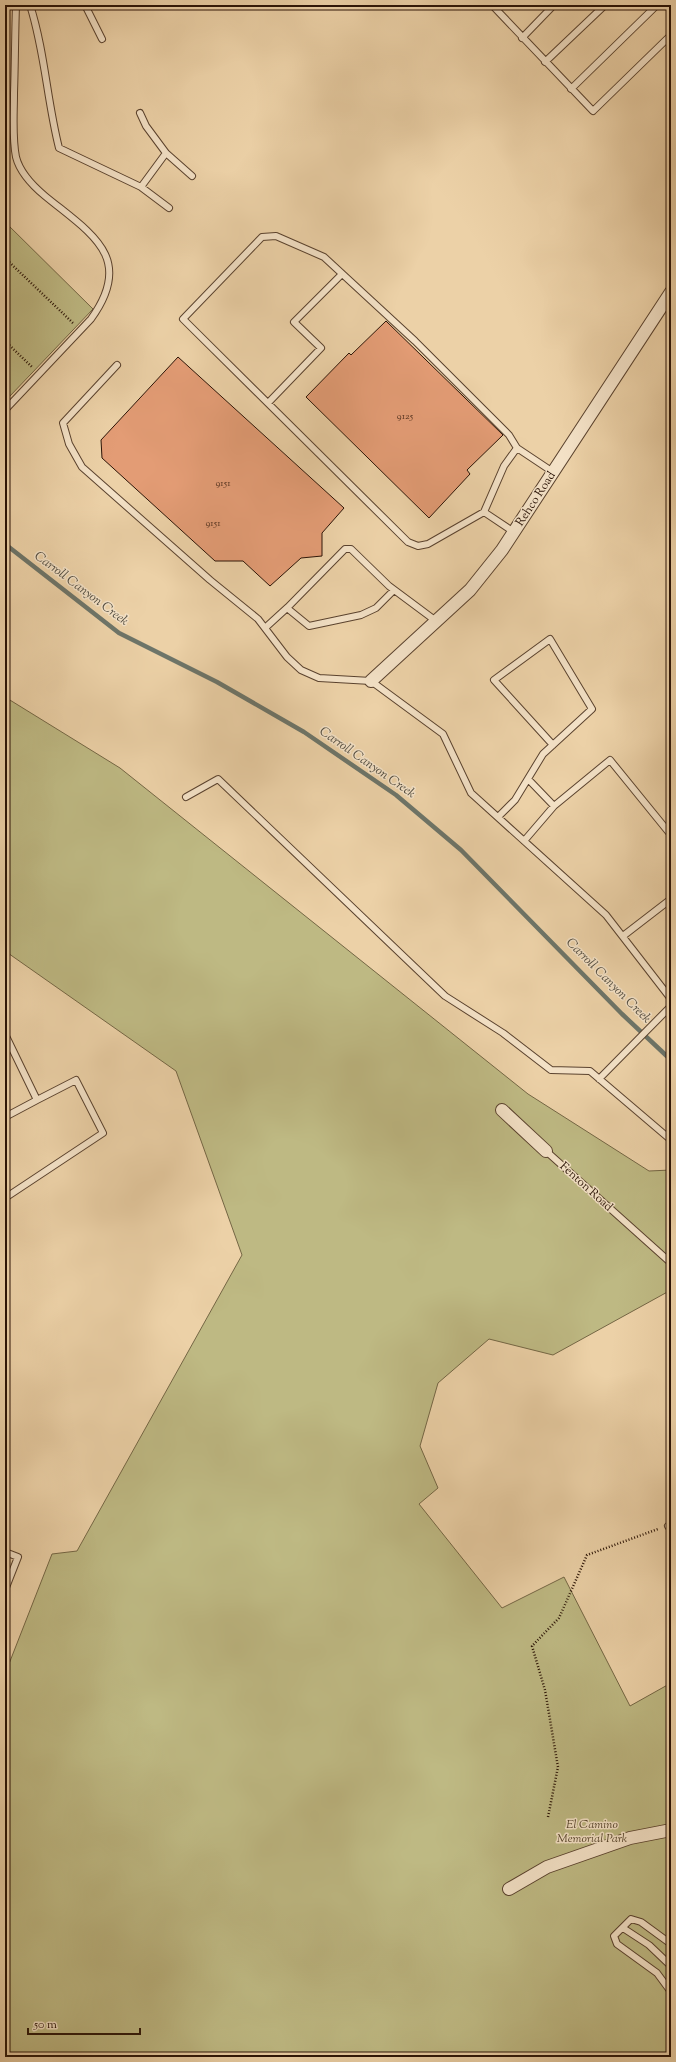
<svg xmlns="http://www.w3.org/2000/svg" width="676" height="2062" font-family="'Sorts Mill Goudy',serif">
  <rect width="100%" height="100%" fill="#ecd1a7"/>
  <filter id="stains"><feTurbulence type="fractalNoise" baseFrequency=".005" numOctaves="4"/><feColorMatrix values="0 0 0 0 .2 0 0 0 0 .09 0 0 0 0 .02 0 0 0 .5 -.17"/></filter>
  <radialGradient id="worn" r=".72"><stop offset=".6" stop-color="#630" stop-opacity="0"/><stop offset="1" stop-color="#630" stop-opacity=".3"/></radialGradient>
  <path fill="#beb983" stroke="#746644" d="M 5,222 L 93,309 L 10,396 L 5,391 Z
    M 5,697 L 120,768 L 528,1094 L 649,1171 L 671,1170 L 671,1290 L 553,1355 L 489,1339 L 438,1383 L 420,1446 L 438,1488 L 419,1504 L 502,1608 L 564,1577 L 630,1706 L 671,1683 L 671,2057 L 5,2057 L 5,1674 L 52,1554 L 77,1551 L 242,1255 L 176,1071 L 5,951 Z"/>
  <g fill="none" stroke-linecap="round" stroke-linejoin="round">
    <path stroke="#6d7569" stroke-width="4.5" d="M 5,544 L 119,633 L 217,682 L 304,732 L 396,795 L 461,850 L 622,1014 L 671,1060"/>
  </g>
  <path fill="#e39c75" stroke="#2a1306" d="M 386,321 L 503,435 L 467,470 L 470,474 L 429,518 L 306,397 L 349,353 L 351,355 Z
    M 178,357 L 344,508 L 322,533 L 322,556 L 301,558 L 270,586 L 243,561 L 215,561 L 102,458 L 101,440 Z"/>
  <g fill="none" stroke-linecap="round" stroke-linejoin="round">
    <g stroke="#5a422e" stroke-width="8">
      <path id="lane" d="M 30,5 C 45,52 47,101 59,148 L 141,187 L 169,208
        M 85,5 L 102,39
        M 492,5 L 593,111 L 671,35
        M 522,38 L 551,8
        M 545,62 L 605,5
        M 571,89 L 657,5
        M 140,113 L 146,126 L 166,153
        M 141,187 L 166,153 L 192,176
        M 117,365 L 63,423 L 69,444 L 82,467 L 210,580 L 258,619 L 287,657 L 301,670 L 319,678 L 371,681 L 443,734 L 471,793 L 606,915 L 671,999
        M 268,403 L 321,348 L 294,322 L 342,274
        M 5,410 L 91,319 C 136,257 90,233 45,196 C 33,186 20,173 16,157 C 12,137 14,114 14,93 C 15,64 15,34 16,5
        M 484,512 L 504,466 L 517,448
        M 514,532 L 484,512 L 428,544 L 418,546 L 408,542 L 183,319 L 262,237 L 276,236 L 324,257 L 415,341 L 509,435 L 517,448 L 553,472
        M 287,608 L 309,626 L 361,615 L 376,608 L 394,590
        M 265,628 L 288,607 L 345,549 L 351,549 L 389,586 L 436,621
        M 528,779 L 554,806
        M 186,797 L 218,779 L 445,996 L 503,1033 L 551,1070 L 590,1071 L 671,1140
        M 498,817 L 515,800 L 543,754 L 592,709 L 550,639 L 494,680 L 553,745
        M 524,841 L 554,806 L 610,760 L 671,835
        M 623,936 L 671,899
        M 5,1034 L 37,1100 L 5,1117
        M 599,1079 L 671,1006
        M 546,1151 L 671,1263
        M 5,1198 L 103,1133 L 76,1080 L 37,1100
        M 668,1526 L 671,1530
        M 5,1552 L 18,1557 L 5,1590
        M 623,1928 L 649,1945 L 671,1966
        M 671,1944 L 641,1922 L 631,1919 L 614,1936 L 617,1944 L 657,1973 L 671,1992"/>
    </g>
    <g stroke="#5a422e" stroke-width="14">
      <path id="street" d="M 371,681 L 470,590 L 502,550 L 671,292
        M 502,1110 L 546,1151
        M 509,1889 L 547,1867 L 630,1838 L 671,1830"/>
    </g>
    <path stroke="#2a1306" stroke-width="2.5" stroke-dasharray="1 2" stroke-linecap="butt" d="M 5,262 L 7,260 L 74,324
      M 5,341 L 32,367
      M 548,1817 L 558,1767 L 545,1690 L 532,1646 L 559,1618 L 587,1555 L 658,1529"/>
    <use href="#lane" stroke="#f3e1c6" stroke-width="6"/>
    <use href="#street" stroke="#f3e1c6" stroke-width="12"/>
  </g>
  <g text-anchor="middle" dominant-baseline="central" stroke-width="3" stroke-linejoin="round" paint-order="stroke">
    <g font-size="10" fill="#583522">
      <text x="405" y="416">9125</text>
      <text x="223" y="483">9151</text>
      <text x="213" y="523">9151</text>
    </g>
    <g font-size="12" fill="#2a1306" stroke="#f3e1c6">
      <text transform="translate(536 499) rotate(-57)">Rehco Road</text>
      <text transform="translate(586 1187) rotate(42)">Fenton Road</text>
    </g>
    <g font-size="12" font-style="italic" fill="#56452c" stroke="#f3e1c6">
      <text x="592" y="1825">El Camino<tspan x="592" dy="14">Memorial Park</tspan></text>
    </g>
    <g font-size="13" font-style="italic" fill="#514c40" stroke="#f3e1c6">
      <text transform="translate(81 589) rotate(37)">Carroll Canyon Creek</text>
      <text transform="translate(367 763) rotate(35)">Carroll Canyon Creek</text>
      <text transform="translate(608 981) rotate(45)">Carroll Canyon Creek</text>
    </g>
  </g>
  <rect width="676" height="2062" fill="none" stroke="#ecd1a7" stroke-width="20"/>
  <rect x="6" y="6" width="664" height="2050" fill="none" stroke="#2a1306" stroke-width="2"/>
  <rect x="10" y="10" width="656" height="2042" fill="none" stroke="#2a1306"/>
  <path d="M28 2028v6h112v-6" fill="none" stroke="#2a1306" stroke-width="2"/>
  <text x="34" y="2028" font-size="12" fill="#2a1306" stroke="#f3e1c6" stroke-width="3" paint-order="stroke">50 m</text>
  <rect width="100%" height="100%" filter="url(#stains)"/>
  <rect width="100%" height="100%" fill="url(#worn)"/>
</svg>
